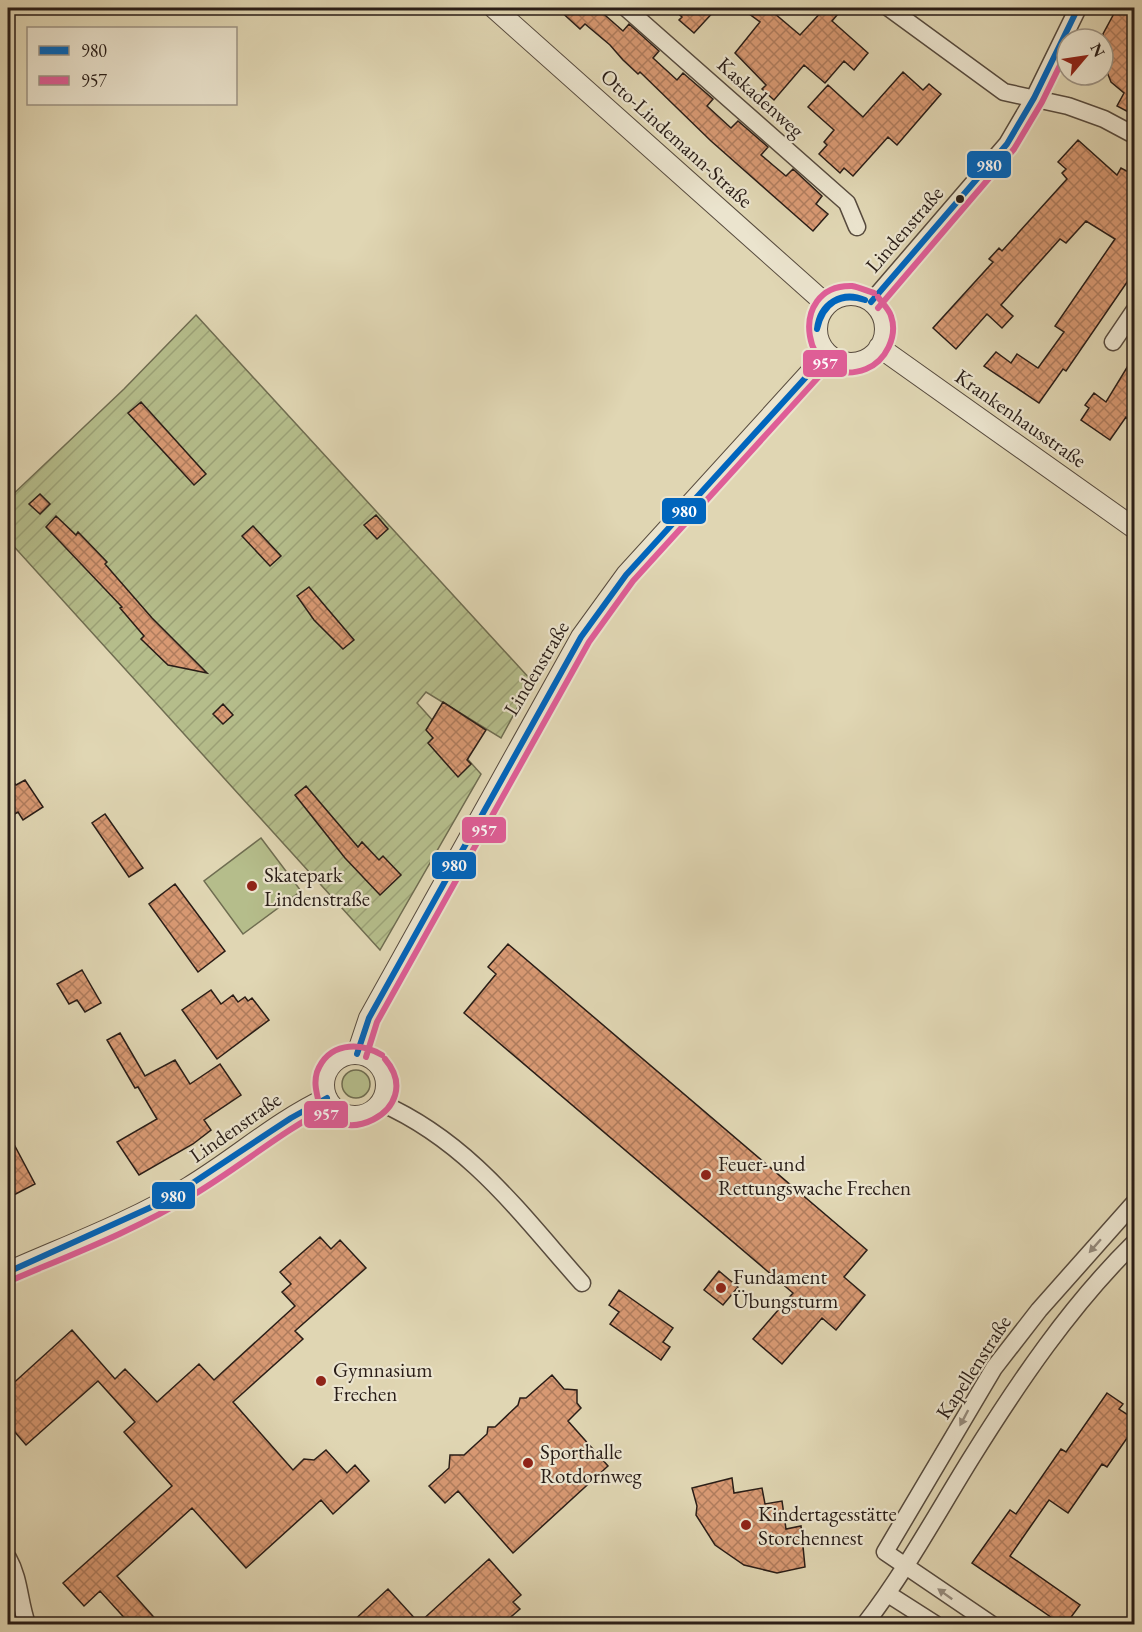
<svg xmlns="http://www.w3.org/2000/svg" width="1142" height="1632" font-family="'EB Garamond',serif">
  <defs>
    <pattern id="garden-furrows" width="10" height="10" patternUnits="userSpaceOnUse" patternTransform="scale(1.5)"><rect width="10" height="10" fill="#b5bd8b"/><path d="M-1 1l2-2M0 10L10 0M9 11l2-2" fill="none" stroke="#9ca277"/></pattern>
    <pattern id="building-cross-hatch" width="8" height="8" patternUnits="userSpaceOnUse" patternTransform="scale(1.5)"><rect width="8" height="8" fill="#d89973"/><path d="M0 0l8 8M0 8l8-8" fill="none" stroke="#af7c5d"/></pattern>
  </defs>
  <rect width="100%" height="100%" fill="#e0d6b3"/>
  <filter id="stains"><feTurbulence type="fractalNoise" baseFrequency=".00333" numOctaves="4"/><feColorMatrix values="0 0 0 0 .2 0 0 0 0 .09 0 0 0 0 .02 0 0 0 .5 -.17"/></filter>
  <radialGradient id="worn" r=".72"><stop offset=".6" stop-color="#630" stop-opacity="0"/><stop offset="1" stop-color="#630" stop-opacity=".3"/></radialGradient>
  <path fill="#b5bd8b" stroke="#6f6d51" stroke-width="1.5" d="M 261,838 L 301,891 L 243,934 L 204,881 Z
    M342 1084a14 14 0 1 1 28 0a14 14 0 1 1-28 0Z"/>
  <path fill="url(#garden-furrows)" stroke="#6f6d51" stroke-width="1.5" d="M 196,315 L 532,681 L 501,738 L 426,692 L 417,703 L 481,774 L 380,950 L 8,540 L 8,499 L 124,389 Z"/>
  <path fill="url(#building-cross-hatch)" stroke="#291d17" stroke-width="1.5" d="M 557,8 L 600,8 L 598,9 L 623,31 L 629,24 L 659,51 L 653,58 L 677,80 L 683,73 L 713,99 L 707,106 L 731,128 L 738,121 L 768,147 L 761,155 L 774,166 L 786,176 L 793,169 L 822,196 L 816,204 L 828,214 L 813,231 L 711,141 L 640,72 L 638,74 L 623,60 L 610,45 L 585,24 L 580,29 Z
    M 672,8 L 717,8 L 694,33 L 679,20 L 682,17 Z
    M 741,8 L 768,8 L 800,35 L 825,8 L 828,8 L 838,14 L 832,21 L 868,53 L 854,70 L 844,61 L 825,83 L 804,65 L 774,100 L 762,89 L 766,85 L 735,53 L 760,22 Z
    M 1117,8 L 1134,8 L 1134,115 L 1117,106 L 1124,93 L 1111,82 L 1107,72 L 1109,57 L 1103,54 L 1103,34 Z
    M 903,72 L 923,90 L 929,84 L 941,94 L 897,145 L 888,137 L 853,176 L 844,168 L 840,173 L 819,154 L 827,145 L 824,142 L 834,130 L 808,107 L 828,85 L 863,117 Z
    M 1078,140 L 1117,175 L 1121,168 L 1134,175 L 1134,272 L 1066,371 L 1063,369 L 1039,403 L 984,366 L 996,352 L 1011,363 L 1017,354 L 1038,368 L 1064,332 L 1055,326 L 1115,239 L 1086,221 L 1066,243 L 1060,239 L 1001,305 L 1013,316 L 1002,328 L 987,314 L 956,349 L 933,328 L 993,262 L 989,259 L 999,248 L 1002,251 L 1067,179 L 1062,173 L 1066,169 L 1058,162 Z
    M 1134,356 L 1134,422 L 1126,417 L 1110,440 L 1081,420 L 1089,408 L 1085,405 L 1094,393 L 1106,402 Z
    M 141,402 L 206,474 L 194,485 L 128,413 Z
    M 40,494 L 50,504 L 40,514 L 29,504 Z
    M 376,515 L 388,529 L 377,539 L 364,525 Z
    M 56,516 L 76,535 L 78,532 L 107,562 L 105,564 L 152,618 L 207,673 L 168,665 L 141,639 L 144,636 L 120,608 L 122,607 L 46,527 Z
    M 253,526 L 281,556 L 270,566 L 242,536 Z
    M 309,587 L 354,640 L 343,649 L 314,620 L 297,596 Z
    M 443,702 L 486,730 L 467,760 L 471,764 L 458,777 L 428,743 L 433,738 L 426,730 Z
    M 223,704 L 233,715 L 223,724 L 213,714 Z
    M 8,776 L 16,785 L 25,780 L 43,807 L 23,820 L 18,812 L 8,818 Z
    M 306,786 L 358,847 L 362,842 L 379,860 L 383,856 L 401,875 L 380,895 L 345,858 L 295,795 Z
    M 105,814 L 143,868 L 129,877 L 92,823 Z
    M 175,884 L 225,951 L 198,972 L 149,904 Z
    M 508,944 L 867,1250 L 844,1277 L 865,1295 L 836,1330 L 822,1318 L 782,1364 L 753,1339 L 793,1293 L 464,1013 L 496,974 L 488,967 Z
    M 82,970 L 101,1003 L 85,1012 L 77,1000 L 69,1004 L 57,984 Z
    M 211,990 L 221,1004 L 233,995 L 238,1002 L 245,997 L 248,1001 L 252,998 L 269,1020 L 217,1059 L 182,1010 Z
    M 120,1033 L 145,1076 L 175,1060 L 190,1084 L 220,1064 L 241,1095 L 204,1120 L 211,1130 L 193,1144 L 139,1175 L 117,1142 L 157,1119 L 138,1087 L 135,1088 L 107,1040 Z
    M 8,1133 L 35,1184 L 8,1198 Z
    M 320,1237 L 331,1249 L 340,1240 L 366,1268 L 295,1331 L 303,1339 L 233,1402 L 293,1470 L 304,1459 L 314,1460 L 326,1450 L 347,1473 L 355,1465 L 369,1481 L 333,1514 L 321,1500 L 246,1568 L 192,1508 L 117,1576 L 160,1624 L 130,1624 L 100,1591 L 84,1606 L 63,1583 L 172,1486 L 124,1432 L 135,1422 L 98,1381 L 26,1445 L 8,1424 L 8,1388 L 72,1330 L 115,1379 L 125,1369 L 157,1402 L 199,1364 L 214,1380 L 295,1306 L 282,1292 L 291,1284 L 280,1272 Z
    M 719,1271 L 738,1287 L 723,1305 L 704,1290 Z
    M 619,1290 L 673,1328 L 663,1342 L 670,1347 L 661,1360 L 610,1324 L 619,1312 L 609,1305 Z
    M 552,1375 L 564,1389 L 577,1390 L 577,1403 L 581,1408 L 568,1421 L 608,1466 L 513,1553 L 458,1491 L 445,1503 L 429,1486 L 449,1468 L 450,1455 L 464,1455 L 487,1434 L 488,1427 L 495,1427 L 518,1405 L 520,1398 L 526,1398 Z
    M 1107,1393 L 1123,1404 L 1119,1409 L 1134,1419 L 1134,1443 L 1127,1438 L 1107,1467 L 1102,1464 L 1068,1513 L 1049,1500 L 1010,1556 L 1080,1605 L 1066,1624 L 1061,1624 L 972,1563 L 1010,1510 L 1016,1514 L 1061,1449 L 1066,1452 Z
    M 732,1478 L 734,1493 L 762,1488 L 765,1504 L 782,1501 L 786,1529 L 801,1526 L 805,1567 L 777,1573 L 744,1565 L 715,1545 L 696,1515 L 697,1506 L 692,1488 Z
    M 489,1559 L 521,1595 L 513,1602 L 520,1609 L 503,1624 L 350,1624 L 388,1589 L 419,1623 Z"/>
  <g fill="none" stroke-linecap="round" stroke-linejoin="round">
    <g stroke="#574b3e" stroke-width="19">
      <path id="minor" d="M 626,8 L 847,203 L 857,227
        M 889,8 L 1004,92 L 1068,106 L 1104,119 L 1134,135
        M 871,302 L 1007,144 L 1034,98 L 1078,8
        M 1113,342 L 1134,311
        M 381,1103 C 469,1142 520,1213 582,1283
        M 8,1558 C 20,1579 19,1602 27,1624
        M 888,1594 L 935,1624
        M 865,1624 C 905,1572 936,1515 970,1460 C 1018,1383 1070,1306 1134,1243
        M 991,1624 L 885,1552 L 994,1368 L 1039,1310 L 1134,1203"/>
    </g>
    <g stroke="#574b3e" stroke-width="22">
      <path id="tertiary" d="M 494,8 L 827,305
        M817 329a34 34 0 1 1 68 0a34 34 0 1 1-68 0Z
        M 879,347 L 1134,528
        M324 1085a31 31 0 1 1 62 0a31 31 0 1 1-62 0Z
        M 357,1054 L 369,1018 L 581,637 L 626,575 L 827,354
        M 8,1272 C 69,1245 132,1222 189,1187 C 237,1158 276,1122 327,1098"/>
    </g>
    <use href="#minor" stroke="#ebe4ce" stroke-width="16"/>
    <use href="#tertiary" stroke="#ebe4ce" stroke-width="20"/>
    <g stroke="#ebe4ce" stroke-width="10">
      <path id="bus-1" d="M 871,302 L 1007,144 L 1034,98 L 1078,8
        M 817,329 C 820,303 842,290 865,300
        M 817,329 C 823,303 840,292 865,300
        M 357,1054 L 369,1018 L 581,637 L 626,575 L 827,354
        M 8,1272 L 167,1200 L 291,1118 L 327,1098"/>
    </g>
    <g stroke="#ebe4ce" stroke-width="10">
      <path id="bus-2" d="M 874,293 C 867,291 859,287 852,286 C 785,284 802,393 866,369 C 886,361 898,336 891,316 C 889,309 882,303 878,297
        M 878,308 L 1014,149 L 1042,102 L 1067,51
        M 382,1055 C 358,1041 328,1043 317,1072 C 314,1082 316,1090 318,1099 C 332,1155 429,1111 385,1059
        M 366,1057 L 377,1022 L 589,642 L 633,581 L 834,360
        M 12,1280 C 73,1254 136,1230 193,1195 C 240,1167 282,1131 331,1106"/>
    </g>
    <use href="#bus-1" stroke="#0065bd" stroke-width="6"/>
    <use href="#bus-2" stroke="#df5e97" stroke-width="6"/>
  </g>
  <defs><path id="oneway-solid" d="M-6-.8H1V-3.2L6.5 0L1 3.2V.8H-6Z" transform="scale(1.5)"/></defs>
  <g fill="#948a7c">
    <use href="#oneway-solid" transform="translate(1095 1246) rotate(131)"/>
    <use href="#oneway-solid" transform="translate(964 1418) rotate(118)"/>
    <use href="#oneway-solid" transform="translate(945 1594) rotate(-144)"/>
  </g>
  <circle fill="#291d17" stroke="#ebe4ce" stroke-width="2" cx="960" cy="199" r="5"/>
  <g fill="#8f2418" stroke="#ebe4ce" stroke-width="2">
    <circle cx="252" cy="886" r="6"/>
    <circle cx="706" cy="1175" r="6"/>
    <circle cx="721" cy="1288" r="6"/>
    <circle cx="321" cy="1381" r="6"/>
    <circle cx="528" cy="1463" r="6"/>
    <circle cx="746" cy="1525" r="6"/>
  </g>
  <g text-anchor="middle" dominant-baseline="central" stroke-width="4.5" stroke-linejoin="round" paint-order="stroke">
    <g font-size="21" fill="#291d17" stroke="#ebe4ce">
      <text transform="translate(761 97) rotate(42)">Kaskadenweg</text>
      <text transform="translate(677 138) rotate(42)">Otto-Lindemann-Straße</text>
      <text transform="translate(904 229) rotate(-49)">Lindenstraße</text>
      <text transform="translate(1021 418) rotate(35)">Krankenhausstraße</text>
      <text transform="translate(536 668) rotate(-59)">Lindenstraße</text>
      <text transform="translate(235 1127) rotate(-35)">Lindenstraße</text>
      <text transform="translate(973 1367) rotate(-57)">Kapellenstraße</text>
    </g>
    <g font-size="21" fill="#291d17" stroke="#ebe4ce" text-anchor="start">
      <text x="264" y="874">Skatepark<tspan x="264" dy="24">Lindenstraße</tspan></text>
      <text x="718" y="1163">Feuer- und<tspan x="718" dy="24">Rettungswache Frechen</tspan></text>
      <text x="733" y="1276">Fundament<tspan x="733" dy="24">Übungsturm</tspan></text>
      <text x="333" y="1369">Gymnasium<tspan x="333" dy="24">Frechen</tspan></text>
      <text x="540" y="1451">Sporthalle<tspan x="540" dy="24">Rotdornweg</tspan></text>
      <text x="758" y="1513">Kindertagesstätte<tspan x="758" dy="24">Storchennest</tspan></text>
    </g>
  </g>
  <g stroke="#ebe4ce" stroke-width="2">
    <rect x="966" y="150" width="46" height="29" rx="6" fill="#0065bd"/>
    <rect x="802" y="349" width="46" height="29" rx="6" fill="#df5e97"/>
    <rect x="661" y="497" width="46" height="28" rx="6" fill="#0065bd"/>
    <rect x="461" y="816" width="46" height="28" rx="6" fill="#df5e97"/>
    <rect x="431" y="851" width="46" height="29" rx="6" fill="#0065bd"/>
    <rect x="303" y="1100" width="46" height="29" rx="6" fill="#df5e97"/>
    <rect x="151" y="1181" width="45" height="29" rx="6" fill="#0065bd"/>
  </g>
  <g font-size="16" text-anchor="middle" font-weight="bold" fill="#fff">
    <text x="989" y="171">980</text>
    <text x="825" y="369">957</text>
    <text x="684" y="517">980</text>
    <text x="484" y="836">957</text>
    <text x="454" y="871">980</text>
    <text x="326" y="1120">957</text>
    <text x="173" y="1202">980</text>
  </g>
  <rect width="1142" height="1632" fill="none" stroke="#e0d6b3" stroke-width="30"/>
  <rect x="9" y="9" width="1124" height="1614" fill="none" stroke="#291d17" stroke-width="3"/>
  <rect x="15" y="15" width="1112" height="1602" fill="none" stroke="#291d17" stroke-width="1.5"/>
  <rect x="27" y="27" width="210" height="78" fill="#ebe4ce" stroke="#9d9485" stroke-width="1.5"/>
  <rect x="39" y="46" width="30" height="9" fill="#0065bd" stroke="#9d9485" stroke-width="1.5"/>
  <text x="81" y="57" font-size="18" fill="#291d17">980</text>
  <rect x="39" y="76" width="30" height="9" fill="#df5e97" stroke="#9d9485" stroke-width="1.5"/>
  <text x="81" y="87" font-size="18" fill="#291d17">957</text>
  <g transform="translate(1085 57) rotate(61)"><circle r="28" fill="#ebe4ce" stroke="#9d9485" stroke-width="1.5"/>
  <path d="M0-4.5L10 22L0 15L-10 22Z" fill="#8f2418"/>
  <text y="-9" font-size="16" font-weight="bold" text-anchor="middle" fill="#291d17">N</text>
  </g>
  <rect width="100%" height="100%" filter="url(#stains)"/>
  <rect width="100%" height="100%" fill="url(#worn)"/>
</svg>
